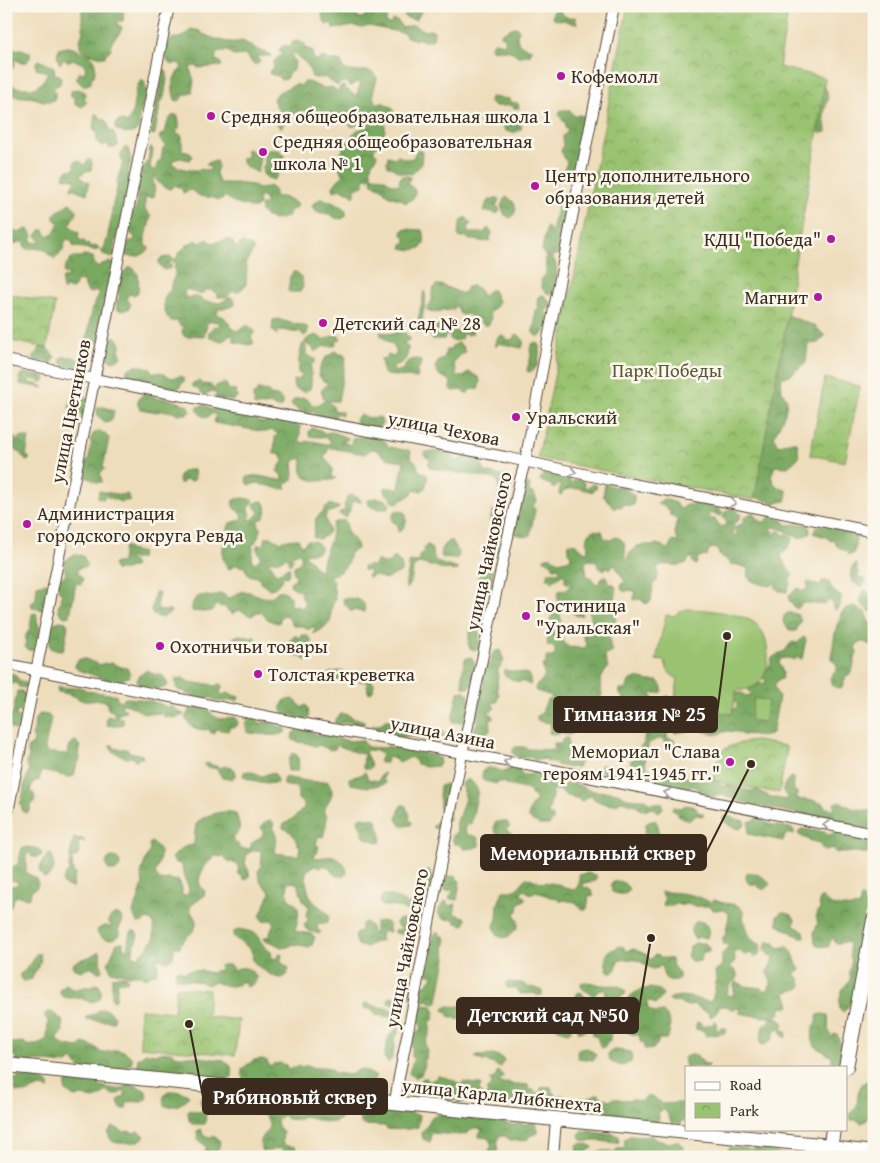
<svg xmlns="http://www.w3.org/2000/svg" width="880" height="1163" font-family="'Gentium Book Plus',serif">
  <defs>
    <pattern id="forest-crowns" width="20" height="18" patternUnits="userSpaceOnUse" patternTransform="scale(1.25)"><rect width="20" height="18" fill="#7aa962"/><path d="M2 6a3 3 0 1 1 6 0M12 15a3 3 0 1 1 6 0" fill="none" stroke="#658a50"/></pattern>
    <pattern id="park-crowns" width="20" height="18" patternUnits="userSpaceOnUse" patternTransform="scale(1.25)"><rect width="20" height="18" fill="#99c370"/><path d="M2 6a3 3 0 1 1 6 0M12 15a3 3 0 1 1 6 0" fill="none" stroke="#7e9f5b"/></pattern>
  </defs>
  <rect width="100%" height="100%" fill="#fbf7ec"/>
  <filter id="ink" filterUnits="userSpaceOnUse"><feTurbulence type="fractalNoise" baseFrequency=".02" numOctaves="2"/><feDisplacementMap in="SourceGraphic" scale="10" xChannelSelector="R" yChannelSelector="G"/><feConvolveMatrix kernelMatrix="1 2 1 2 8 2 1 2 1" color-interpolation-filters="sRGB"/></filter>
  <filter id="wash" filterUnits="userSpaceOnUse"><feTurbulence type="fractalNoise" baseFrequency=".0096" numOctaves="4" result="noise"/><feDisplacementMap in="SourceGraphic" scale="20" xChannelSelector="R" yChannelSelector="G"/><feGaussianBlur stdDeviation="1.12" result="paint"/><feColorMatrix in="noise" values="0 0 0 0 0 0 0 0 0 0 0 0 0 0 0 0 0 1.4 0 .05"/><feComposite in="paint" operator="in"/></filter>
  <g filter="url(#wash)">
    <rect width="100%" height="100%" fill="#edb"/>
    <path fill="url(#forest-crowns)" stroke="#5a6a40" d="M 89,6 L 121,6 L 124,14 L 123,21 L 118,21 L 117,24 L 122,27 C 120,36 116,35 113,40 C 110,47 113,50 105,54 L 105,57 C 97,57 86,52 80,47 C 79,39 82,37 83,31 C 84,24 81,17 82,10 Z
      M 324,6 L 362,6 L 356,12 L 357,17 L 362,18 L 367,13 L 367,9 L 369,6 L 392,6 L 392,11 C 386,12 387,19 386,23 L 389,24 L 392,23 L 392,21 L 393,20 L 398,21 L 402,28 L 413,25 L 426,31 L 430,30 L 434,31 L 433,39 C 426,43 424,41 418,38 L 416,40 L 407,37 L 404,33 L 369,26 L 361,28 L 355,26 L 333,29 L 332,23 L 326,25 L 322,15 Z
      M 406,6 L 421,6 L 421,12 L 416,20 L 411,19 L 405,17 L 404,14 Z
      M 556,8 C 560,10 564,17 569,18 C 571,18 573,17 575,17 L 577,24 C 571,24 568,21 563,20 C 558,19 557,21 552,18 L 553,11 Z
      M 515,27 L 518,28 L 519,31 L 517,34 L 518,43 L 524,47 L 532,49 L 530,55 L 518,56 C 508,47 503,52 492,49 L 491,45 L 494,42 L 504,44 L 506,41 L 504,37 L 501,36 L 501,34 L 507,30 Z
      M 191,29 L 200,31 L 201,33 C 210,38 231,45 242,41 C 253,46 258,52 271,54 L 271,56 L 258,56 L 258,59 L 260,61 L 258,64 L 253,64 L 249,58 L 245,55 L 234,56 L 226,50 L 225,52 L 217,52 L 215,59 L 220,62 L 222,66 L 198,68 L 197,66 L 190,67 L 191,73 L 194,80 L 192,93 L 185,95 L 179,101 L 175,100 C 171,87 172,76 182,68 L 180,64 L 177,63 L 171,65 C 162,57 165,46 173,38 C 183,39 184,36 191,29 Z
      M 297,41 L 305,44 L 305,48 L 313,51 L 313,54 L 312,57 L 318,61 L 322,57 L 329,60 L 334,60 L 341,62 L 343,69 C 346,69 348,71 351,71 C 362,73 369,66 377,78 C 376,87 369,96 377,103 L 384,103 L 393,108 L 394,112 L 392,115 L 387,114 L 383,110 L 380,110 L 378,113 L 385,122 L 385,130 L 381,143 L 374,148 L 374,153 L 377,154 C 376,160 372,161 371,166 C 370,170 372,173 372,177 L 364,179 L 364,186 L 355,188 L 355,195 L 354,197 L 349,192 L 347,192 L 341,189 L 334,191 L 333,187 L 338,180 L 344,175 L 339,168 L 340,163 L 343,163 L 339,157 L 340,153 L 343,151 L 343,148 L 342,146 L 343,143 L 350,141 C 353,134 355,129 364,128 L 363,125 L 359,124 L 352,127 L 348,123 L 346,123 C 335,118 329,116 319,121 L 320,118 L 318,115 L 311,113 L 303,110 L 290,115 L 284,121 L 284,124 L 282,127 L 279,127 L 277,123 L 273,120 L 272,117 L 275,113 L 279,111 L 275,103 L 273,100 C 276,90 288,89 296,84 L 300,86 L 304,82 C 313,82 315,86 323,88 C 325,88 330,88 332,87 L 338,92 L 340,87 L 344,86 L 347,90 L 356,96 L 360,86 L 360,83 L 356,82 L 352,85 L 349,86 L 346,82 L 342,82 L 338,86 L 324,77 L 321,79 L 319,77 L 317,78 L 312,77 L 307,64 L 297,56 L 294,53 L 291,54 L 295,62 L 294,70 L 289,72 L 286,79 L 281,80 L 278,76 L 270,74 L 269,72 L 274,66 L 273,62 L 282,54 L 279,51 C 281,45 284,45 290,46 L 293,42 Z
      M 66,47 C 71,47 73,48 78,50 C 81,51 86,52 89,54 C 96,58 96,69 94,76 L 91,78 L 91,83 L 87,85 L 82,85 L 76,79 L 79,73 L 84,73 L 86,68 L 83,64 L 73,59 L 68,62 L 64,59 L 60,64 C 57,58 56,55 59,49 Z
      M 21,49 L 30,52 L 30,57 L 27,62 L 21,63 L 17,60 L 14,60 L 15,64 L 13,68 L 6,67 L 6,50 Z
      M 38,60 L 54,67 L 55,74 L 59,75 L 61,79 L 60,84 L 53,88 L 55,92 L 55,99 L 51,101 L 43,101 L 34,98 L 6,95 L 6,86 L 12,85 L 19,88 L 34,88 L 42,83 L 48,72 L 36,69 L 36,62 Z
      M 165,69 L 167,73 L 167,79 L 164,97 L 160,105 L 155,134 L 152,135 L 151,133 L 152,127 L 155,115 L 156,106 L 162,79 L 163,71 Z
      M 141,80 L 144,81 L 147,92 L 147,96 L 144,100 L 139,117 L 139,128 C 131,136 126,134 116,130 L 115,126 L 118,121 L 122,121 L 127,123 C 137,111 131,93 141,80 Z
      M 825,87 C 831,98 825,104 824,115 C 824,121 826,125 826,132 L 821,133 L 813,129 L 822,90 Z
      M 76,89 L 84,91 L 86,95 L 84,98 L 87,102 L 82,107 L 75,103 L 75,98 L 71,96 L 71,91 Z
      M 491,97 L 509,99 L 511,102 L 518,103 L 519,108 L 514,108 L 511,105 C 506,106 500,106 495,106 L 490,102 L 489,99 Z
      M 561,110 L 569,110 L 574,116 L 575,115 L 576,116 L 578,115 C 591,116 588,120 584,128 C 585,136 584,147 578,153 L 580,160 L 578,168 L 573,178 L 570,179 L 564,174 L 564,169 L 567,163 L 561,151 L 563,145 L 563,136 L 568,131 L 565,127 L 566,123 L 564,122 L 559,115 Z
      M 95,114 L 99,115 L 101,119 L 104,119 L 108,124 L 110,132 L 113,131 L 118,143 L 118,146 L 114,148 L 109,148 L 108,144 L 101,146 L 97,142 L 97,134 L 93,129 Z
      M 177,115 L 179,120 L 179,128 L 176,132 L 182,136 L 182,150 L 190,153 L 193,156 L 190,160 L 185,159 L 181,158 L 173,160 L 172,164 C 178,167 185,170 192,170 C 198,170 203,168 209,171 L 211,167 L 206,165 L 209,162 L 216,161 L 218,166 L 216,173 L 219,183 L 236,183 L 253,185 C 257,191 263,189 269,186 C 274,189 276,191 275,197 C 283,196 293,199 298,206 L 290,211 L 288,217 L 273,220 L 269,217 L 266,217 L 261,211 L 260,206 L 265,204 L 266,201 L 263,197 L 258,197 L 259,205 L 256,208 L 250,208 L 247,205 C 239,207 231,201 225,196 L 223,199 L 218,200 L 214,198 L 200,196 L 191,190 L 183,193 L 182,189 L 175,185 L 170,189 C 162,187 156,183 155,175 L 153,179 L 155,193 L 154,197 L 151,198 L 147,197 L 145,199 L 145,210 L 151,216 L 147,233 L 145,236 L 145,246 L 150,248 C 144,256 136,258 126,256 L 125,253 L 129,241 L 134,241 L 135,237 L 131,234 L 129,228 L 132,212 L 136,208 L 137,203 L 137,192 L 142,168 L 146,165 L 148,161 L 150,148 L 151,147 L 153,150 L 150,167 L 152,170 L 155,170 L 158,162 L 161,160 L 163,148 L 166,145 C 162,142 158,140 160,135 L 165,134 C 166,127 167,121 172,116 Z
      M 517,119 L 520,123 L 522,128 C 517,133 513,133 506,131 L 503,127 L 504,123 L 514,121 Z
      M 124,148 L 128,148 L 131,160 L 129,169 L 128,178 L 131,187 L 123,228 L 117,232 L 117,240 L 114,242 L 115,246 L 113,249 L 116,254 L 115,256 L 110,258 L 102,253 L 102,249 L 105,246 L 107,239 L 112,216 L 112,208 L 117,189 L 117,182 L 123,162 L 120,156 Z
      M 247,149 L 251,150 L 253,153 L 257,153 L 260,157 L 259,166 L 256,168 L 259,170 L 257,173 C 252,168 248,170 242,163 L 242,158 L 248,156 L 246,152 Z
      M 272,149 L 281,151 L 284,154 L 283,163 L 278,167 C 279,173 278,177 273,180 L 266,177 L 263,174 L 262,168 L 265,164 L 264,153 L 266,151 Z
      M 420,149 L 422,153 L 421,165 L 412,174 L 398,172 L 392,167 L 388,166 L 387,162 L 388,156 L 395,158 L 398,156 L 405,159 L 413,158 L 416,151 Z
      M 88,160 L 91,160 L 92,164 L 91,170 L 86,171 L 80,176 L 85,181 L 89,182 L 87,194 L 74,189 L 71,189 L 72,185 L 76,181 L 73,179 L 63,177 L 67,170 L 75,169 L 74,164 L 75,161 L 79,161 L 85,165 Z
      M 376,176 L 385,179 L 392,184 L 399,185 L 400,179 L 402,176 L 405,176 L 411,177 L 407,183 L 415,190 C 416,198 411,200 405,203 L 401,199 L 391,197 L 386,193 L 382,188 L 371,183 L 372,177 Z
      M 564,194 L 567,196 L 568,201 L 568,211 L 571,219 L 564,233 L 562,234 L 563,238 L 561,241 L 563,249 L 560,254 L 548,257 L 545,256 L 544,253 L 542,251 C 542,243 546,236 546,228 L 547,227 L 550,229 L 550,234 L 552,233 C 554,222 557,205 561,195 Z
      M 507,197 C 516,202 519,210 511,218 L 505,215 L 501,206 L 504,199 Z
      M 322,198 L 343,207 L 346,211 L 346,216 L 342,219 L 335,218 C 328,210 318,217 312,206 L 314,203 Z
      M 494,198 L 496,198 L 499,199 L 497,205 L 493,205 L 498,207 L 500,210 L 499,212 L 496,214 L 490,211 L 486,212 L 484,211 L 487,202 L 490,200 L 492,200 Z
      M 70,203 L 77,210 C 77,215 75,217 72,219 L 70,225 L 76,231 L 79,233 L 78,239 L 84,241 L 85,243 L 90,245 L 91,247 L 97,246 L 99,248 L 98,250 C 91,252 90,249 84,248 C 80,247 76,248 73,246 L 72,241 L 68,239 L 65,241 C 64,249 62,253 55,259 L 49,255 L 46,250 L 34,248 L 27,249 L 25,247 L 23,242 L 19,242 L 15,244 L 6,240 L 7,229 L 21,232 L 26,229 L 29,230 L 33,235 L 31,242 L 40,243 L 39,239 L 36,236 L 40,230 L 44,230 L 47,236 C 55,235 55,229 59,223 L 54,219 L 54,215 C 58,210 59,211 63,208 C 66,206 66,204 70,203 Z
      M 464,218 L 467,218 L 471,224 L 467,230 L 469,233 L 485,233 L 486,230 L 488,228 L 492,232 L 489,241 C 483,243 476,239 470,240 L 465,236 L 460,238 L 458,234 C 459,228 460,222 464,218 Z
      M 406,229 L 422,230 C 425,236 426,242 421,248 L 412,250 L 402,248 L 402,244 L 406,242 L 406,239 L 402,235 L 403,230 Z
      M 208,239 L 212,243 L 230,239 L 233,242 L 235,247 L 240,247 L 240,244 L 243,243 L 247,245 L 250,245 L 254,250 C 251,254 247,260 245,264 L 247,268 L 246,285 L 238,292 L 233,291 L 227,297 L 218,297 L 216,293 L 211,290 L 206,290 L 202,294 L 198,294 L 186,289 L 184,293 L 186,298 C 192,297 198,295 203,301 L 220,303 L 230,297 C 234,298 235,300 235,305 C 230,308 224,307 219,309 L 217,314 L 224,317 L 234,330 L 238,331 L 246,326 L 249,326 L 253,329 L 255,332 L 251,337 L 254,343 L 250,345 L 234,342 L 233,336 L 230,334 L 226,339 L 222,341 L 216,340 L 209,336 L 209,331 L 214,326 L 218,327 L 220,323 L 214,321 L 209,322 L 206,325 L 207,327 L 205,330 L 204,337 L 194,335 L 189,337 L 184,336 L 182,332 L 184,325 L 180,326 L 176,319 L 175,322 C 173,321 172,321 171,321 C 166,318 163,305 164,300 C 165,296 168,292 171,289 C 170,282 174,280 175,274 C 175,270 175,266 174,262 L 170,261 L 169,263 L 171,265 L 171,268 L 164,270 L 159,264 L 159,261 L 161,258 L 170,257 L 175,260 C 181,250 185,245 196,240 L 200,243 Z
      M 83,255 L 93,257 L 95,266 L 98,267 L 102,264 L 109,262 L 115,265 L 102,340 L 96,343 L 89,342 L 87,340 L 90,318 L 92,315 L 91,311 L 99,295 L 97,291 L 90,293 L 87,291 L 83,281 L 77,281 L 75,283 L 75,287 L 72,289 L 65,288 L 64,291 C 62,287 61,283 63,278 L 68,277 L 69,274 L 64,273 C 64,267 68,262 73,257 L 82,257 Z
      M 546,258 L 553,258 C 560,269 555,282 552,294 C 544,294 539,287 542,279 C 545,273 546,278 546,271 C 546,266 545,263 546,258 Z
      M 130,267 L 133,268 L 138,274 C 139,277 138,289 138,293 L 133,295 L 130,294 L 127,296 L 127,299 L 131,305 L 128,309 L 122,311 L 117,309 L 116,303 C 122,295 118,296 118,288 C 118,280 124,271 130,267 Z
      M 293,272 C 301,271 302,280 303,287 L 300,292 L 290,292 L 288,291 L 290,277 Z
      M 436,285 L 441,285 L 463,294 L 467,287 L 473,286 L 479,289 L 481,294 L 484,296 L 489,290 L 493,290 L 498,301 L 497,306 L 489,314 L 491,317 L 490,323 L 487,326 L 481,323 L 478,318 L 474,319 L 468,314 L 463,315 L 460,314 L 456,305 L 454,306 L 454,309 C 445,310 435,315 427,310 L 432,300 L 432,292 Z
      M 424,291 C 429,300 422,312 422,322 L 424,325 L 447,326 L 451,330 L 444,339 L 432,339 L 431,334 L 418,333 L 416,330 L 415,326 L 417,326 Z
      M 543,295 C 547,297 548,301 551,303 L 551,307 C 546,309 544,312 548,317 L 548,327 L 545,329 L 545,332 L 540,336 L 536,336 L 533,333 L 533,329 L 535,326 L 535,318 L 536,310 L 539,308 L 537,300 L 539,296 Z
      M 781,313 L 815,326 L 825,336 L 818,343 L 808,344 L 806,362 L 792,374 L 781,378 L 782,391 L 787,400 L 785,413 L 774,437 L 778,446 L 789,442 L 797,442 L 799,457 L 788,467 L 775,466 L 771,476 L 775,485 L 787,491 L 786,501 L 775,503 L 744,494 Z
      M 278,319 C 287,323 297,323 307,327 L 308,329 L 307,334 L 304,336 L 300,331 C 293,335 286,328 277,331 L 277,335 L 272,330 L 273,320 Z
      M 463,323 L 468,323 L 472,325 L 473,328 L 472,334 L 466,335 L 463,333 L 462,335 L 461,339 L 455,341 L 450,340 L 450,334 L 454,331 L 461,332 L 461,328 Z
      M 397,329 L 402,330 L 410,338 L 408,341 L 404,342 L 404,345 L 408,347 C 408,360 403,364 392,366 L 395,372 L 404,369 L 405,365 L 408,361 L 416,359 L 420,360 L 421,363 L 419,368 L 417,369 L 416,371 L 418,373 L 417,378 L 386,375 L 383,372 L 381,359 L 386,358 L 388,355 L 393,357 L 397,353 C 393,340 383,343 380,332 L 395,334 Z
      M 316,335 L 321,338 L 323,340 L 335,335 L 339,336 L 341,339 L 337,341 L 335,346 L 324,346 L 317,351 L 314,351 L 313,348 L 306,344 L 305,341 L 308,338 Z
      M 502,335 L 508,340 L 513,339 L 515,335 L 519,335 L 524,341 L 522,348 L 498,343 L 497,346 L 495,346 C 494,341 498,336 502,335 Z
      M 115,336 L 119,340 L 121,345 L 119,350 L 122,357 L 113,361 L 109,360 C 104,354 108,345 110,339 Z
      M 536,342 L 539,345 C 539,355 541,370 528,372 L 527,370 L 531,356 L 530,349 L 532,344 Z
      M 304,343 L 306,347 L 306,355 L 315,359 L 315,362 L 311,365 L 311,385 L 310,389 L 304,392 L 296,389 L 293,385 L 294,380 L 298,380 L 303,375 L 298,373 L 299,365 L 299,358 L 302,345 Z
      M 459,343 L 463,347 L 465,352 L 461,355 L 453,363 L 456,370 L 456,376 L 465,377 L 466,373 L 470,372 L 479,378 L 480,382 L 478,389 L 472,389 L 469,391 L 468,393 L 464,393 L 462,390 L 454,391 L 450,389 L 451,381 L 439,375 L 435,367 L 438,362 L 444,358 L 446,350 L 451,350 L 452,346 Z
      M 41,347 L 47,348 L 55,357 L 52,363 L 46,361 L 35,362 L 33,357 Z
      M 335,351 L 340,354 L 344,355 L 346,358 L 338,401 L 328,401 L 333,406 L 334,410 L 342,412 L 342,415 L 340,415 L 338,413 L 333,419 C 327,419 317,416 313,412 L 308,413 L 302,410 L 300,412 L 291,404 C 292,400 296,398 300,399 L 302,397 L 310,401 L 311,404 L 313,405 L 319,404 L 322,401 L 326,401 L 323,397 L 323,394 L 321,391 L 327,384 L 327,382 L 323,381 L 318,374 L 322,363 L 327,356 L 330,355 Z
      M 62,357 L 73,357 L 84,362 L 85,367 L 83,370 L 77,369 L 74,365 L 67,366 L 62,364 L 60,361 Z
      M 136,366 L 143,366 L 151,369 L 152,372 L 157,373 L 160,372 L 172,378 L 181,376 L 184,378 L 184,382 L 181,384 L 180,387 L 175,389 L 169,386 L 158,386 L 147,382 L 135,385 L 126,373 L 128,369 Z
      M 27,373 L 45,377 L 46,380 L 42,382 C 37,381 34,378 30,379 L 28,382 C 33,385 40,382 44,388 L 20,384 L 19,378 L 21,374 Z
      M 199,381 L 202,384 L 211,385 L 213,389 L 215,389 L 216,386 L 223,383 L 227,385 L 228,389 L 236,391 L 237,397 L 232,401 L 215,398 L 216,393 L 212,391 L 205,395 L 201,393 L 199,390 L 192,386 L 192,384 L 195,382 Z
      M 257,390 L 268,391 L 270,395 C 277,395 284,398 283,406 L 280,408 L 276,408 L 270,404 L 259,406 L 253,405 L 255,402 L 253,399 L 253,395 L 257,394 Z
      M 143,394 L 148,394 L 159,399 L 165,398 L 187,405 L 190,408 L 190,412 C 180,419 170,407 157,412 L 140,409 C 136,403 137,399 143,394 Z
      M 78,396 L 84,396 L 89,400 L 87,415 C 79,415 74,413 69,408 L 71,401 Z
      M 205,405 L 212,410 L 217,407 L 224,408 L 225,413 L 228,413 C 232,409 237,410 242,413 L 244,411 L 256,414 L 258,422 L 265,423 L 266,421 L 264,417 L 266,413 L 289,419 L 294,424 L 300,426 L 300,435 L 299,440 L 303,443 C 315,438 318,444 329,444 L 331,441 C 324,435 317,438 309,436 L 309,431 L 312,428 L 321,430 L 323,434 C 336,429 336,435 348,438 L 348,439 L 345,441 L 341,440 L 340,441 L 351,445 L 352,439 C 358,436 379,435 384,440 C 386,441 387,444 388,447 C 395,447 402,451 409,450 L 411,452 L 410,457 L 416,462 L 419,471 L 425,473 L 428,476 L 425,488 L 422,491 L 413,490 L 413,493 C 410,495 398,503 395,503 L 392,501 L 391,497 L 385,493 L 385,487 L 399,489 L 404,461 C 399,460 392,460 387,458 C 378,454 376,443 365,454 L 337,449 L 333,448 L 329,448 L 324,458 C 331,466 334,466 332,477 L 336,478 L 333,480 C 324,481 306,483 302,472 C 301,469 302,463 302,459 C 298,458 296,460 293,462 L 294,475 L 293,480 L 286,483 L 286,488 C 277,491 270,484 262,485 L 259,483 L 248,485 L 246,481 L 247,477 C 258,473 270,480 282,480 L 283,477 L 277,471 L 283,461 L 280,453 L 277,454 L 274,454 L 275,437 L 278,434 L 272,430 L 266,432 L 214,423 L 216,414 L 210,414 L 208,417 C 202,418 198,413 197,407 Z
      M 98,407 L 105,407 L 114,411 L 112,420 L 105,422 L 98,416 L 97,410 Z
      M 361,415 L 374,419 L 377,417 L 381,418 L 382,424 L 379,427 L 360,428 L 358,423 L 355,421 L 356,418 Z
      M 100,431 L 105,434 L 109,438 L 103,468 L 105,469 L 103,471 L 100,472 L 102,482 C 94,483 92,479 86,477 C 84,476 82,476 80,475 L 80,470 C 85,466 90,458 90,452 C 91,444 88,451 92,444 L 90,441 L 93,434 Z
      M 11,437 L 14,437 L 18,441 L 19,438 L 22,437 L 29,438 L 26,456 L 29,457 L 29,460 L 26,461 L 21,454 L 10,446 Z
      M 425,452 C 438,452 449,449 457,461 L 461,460 L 462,457 C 463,456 464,455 466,455 C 474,454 484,465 485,472 L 501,476 L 507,475 C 510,477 514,479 514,484 L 512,486 L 511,493 L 508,494 L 505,494 L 503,491 L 498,489 L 499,483 L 496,479 L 430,468 L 428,463 L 430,461 L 430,459 L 426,457 L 424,454 Z
      M 188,470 L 194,470 L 195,478 L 193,481 L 183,480 L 183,483 L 179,483 C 177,478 180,474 183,471 Z
      M 547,471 L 562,474 L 564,477 L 565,478 L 566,477 L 569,478 L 571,484 L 573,484 L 573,481 L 580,479 L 584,482 L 585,487 L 588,488 L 590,485 L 594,484 L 597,486 L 596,489 L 593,492 L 578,488 L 576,489 C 570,488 563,489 561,495 L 559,494 L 560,484 L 558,484 L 555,488 L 552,488 L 551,485 L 541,481 L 540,479 Z
      M 528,484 L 530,485 L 529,489 L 530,492 L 534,494 L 537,500 L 533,505 L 535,510 L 530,535 C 524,539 524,535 519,535 C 517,534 515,535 514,534 L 513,528 L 516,517 L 519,516 L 520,513 L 519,511 L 520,500 L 525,495 L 526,492 L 523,489 L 524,485 Z
      M 605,484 L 608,484 C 613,488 618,485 624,487 C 628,489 630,493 634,495 L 634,505 L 629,506 L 624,504 L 621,507 L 617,506 L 616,508 L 613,508 L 609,502 L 603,496 Z
      M 99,491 L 121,495 L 127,494 L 130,498 L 130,500 L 121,502 L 106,496 L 103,499 L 98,498 Z
      M 351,495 C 355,496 358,497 361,500 L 361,502 L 351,501 L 352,507 L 346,517 L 343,516 L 339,514 L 340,512 L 345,511 L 345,507 L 344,505 L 347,500 L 346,498 Z
      M 243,498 L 253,500 L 253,503 C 248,507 249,510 251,515 L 248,520 C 256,520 255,515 260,512 L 256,509 L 254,504 L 260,501 L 264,502 C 268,508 267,512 263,519 L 260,519 L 258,523 L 261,530 L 255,543 L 252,545 C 254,551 252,555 252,561 L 255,563 L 260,559 L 261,556 L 257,550 L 257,545 L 262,545 L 265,542 L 266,537 L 271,537 L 280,542 L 283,540 L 298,539 L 301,544 L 303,545 L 307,541 C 314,541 319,541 321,549 L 318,552 L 305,554 L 305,556 L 312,562 L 314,567 L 319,570 L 321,569 L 323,559 L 331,538 L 333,523 L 344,520 L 346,522 C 347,525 346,528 347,531 C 350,538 356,537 357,549 L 349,553 C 350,561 346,568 339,572 C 336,574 333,574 330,576 L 330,579 L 333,580 L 335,599 L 331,609 L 331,618 L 330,622 L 321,630 L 313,634 L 313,632 L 315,630 L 315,627 L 312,627 L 310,629 L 306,629 L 304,626 L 294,626 L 290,621 L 289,617 L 285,615 L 280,617 L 280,620 L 279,623 C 270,622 267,619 261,612 L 257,612 L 252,616 C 248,616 244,611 238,610 L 232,614 C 228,612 227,608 223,606 L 220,607 L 216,605 L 212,611 L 204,612 L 192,611 C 191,598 199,593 211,597 C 220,594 220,591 228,598 L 231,598 C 251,579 262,610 278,591 C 283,590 286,592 290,596 L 290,604 L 292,606 L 297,605 L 301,608 L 305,605 C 304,599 300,596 300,591 L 291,586 L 290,582 L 296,578 L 296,576 L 293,573 L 294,566 C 301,563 303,559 300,553 L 296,553 L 291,556 L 293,559 L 291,564 L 289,564 L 287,557 L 278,561 L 267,561 L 269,564 L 271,564 L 273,568 L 273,572 L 275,573 L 279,573 L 288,567 L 290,568 L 288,576 L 282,577 L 282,580 C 277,584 277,589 269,589 L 265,585 L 260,583 L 260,578 L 249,575 L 244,567 L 240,566 L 237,565 L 233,565 L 232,568 L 229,569 C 221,561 222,552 224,542 L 228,538 L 228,528 L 230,523 L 241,520 L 243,517 L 241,514 L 233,507 L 233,501 L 237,499 Z
      M 375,498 L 379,499 L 385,499 L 390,505 L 389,507 C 382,510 374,510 368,504 L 368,500 Z
      M 663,499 C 671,501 675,501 679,508 L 682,509 C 686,503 690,506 695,503 L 694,500 L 699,500 L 701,504 C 708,504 720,507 723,513 L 721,516 L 709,513 L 708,515 L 709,516 L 709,519 L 715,519 L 721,527 L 726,525 L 727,523 L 723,517 C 724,515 724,513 726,511 C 731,507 738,510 741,515 L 738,521 L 733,524 L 733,535 L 736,536 L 737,535 L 735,529 L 735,527 L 744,523 L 744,518 L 751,513 L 754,513 C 756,519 759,522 765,522 L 772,514 L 775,514 L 778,519 L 783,520 L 787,525 L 797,524 L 808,524 L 810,531 L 809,534 L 800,538 L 796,537 L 786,531 L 774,527 L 770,529 L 774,531 L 773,534 L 775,535 L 777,531 L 781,532 L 782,535 L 788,534 L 793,538 C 791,543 787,552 781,554 C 782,562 788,568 793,575 C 789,578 790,581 790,585 L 788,587 L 787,592 L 779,591 L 776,588 L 776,583 L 773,584 L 771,586 C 765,585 751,583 748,577 C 747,574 748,571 748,568 L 734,564 L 731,565 L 726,559 L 719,555 C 718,550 717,549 712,548 L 709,550 L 707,556 L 698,557 L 696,565 L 693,563 L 692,557 L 688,559 L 688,562 C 678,569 669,562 659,566 L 657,570 L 658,572 L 657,581 L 653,584 L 651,601 L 646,604 L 640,599 L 634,600 L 634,596 L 636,593 L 634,591 L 628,590 L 625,592 L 621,589 L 622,584 L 625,582 L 615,565 L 613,565 L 610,569 L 606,566 L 605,570 L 602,570 L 598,567 L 597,561 L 588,560 L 585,563 L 587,576 L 592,578 L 595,583 L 598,584 L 604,576 L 606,576 L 609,584 L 614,584 C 619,592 614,599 613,607 L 617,612 L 615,623 L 608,627 L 610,634 L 608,636 L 610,638 L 610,647 L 613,651 L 609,654 L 606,655 L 605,658 L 608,668 C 599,679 600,681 602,695 L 599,700 L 599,703 L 601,704 L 601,707 L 597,710 L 594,717 L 586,718 L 578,716 L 577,718 L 581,720 L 581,727 L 573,729 L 572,734 L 568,735 L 561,732 L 558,735 L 549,733 L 551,723 L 539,721 L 537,719 L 537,716 L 543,712 L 543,709 L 547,700 L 551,699 L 552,696 L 536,691 L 535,688 C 537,683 543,681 545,676 C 543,673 543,670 543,665 L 546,664 L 546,657 L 552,657 L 555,654 L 555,648 L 552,646 L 548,646 C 545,637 552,634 554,627 L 550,625 L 550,620 L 553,613 L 556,611 L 560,612 L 561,621 L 557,626 L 562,639 L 568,647 L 584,648 L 587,646 L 583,636 L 582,630 L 592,619 L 590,617 L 590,613 L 586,610 L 582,611 L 582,615 L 577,616 L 559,603 L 557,596 L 559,591 L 565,590 L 568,587 L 573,585 L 565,582 L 565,576 L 563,573 L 561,576 L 552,582 L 552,580 L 547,579 L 549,572 L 558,572 L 560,569 L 558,567 L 554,568 L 551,563 L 543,559 C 551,553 553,559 559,562 L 570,559 L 571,555 L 568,552 L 569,543 L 576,544 L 585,552 L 588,551 C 588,542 584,537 593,530 L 602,531 L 604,538 L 611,540 L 615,537 C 627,539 625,549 625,559 L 627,560 C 628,557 629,553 632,551 C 634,549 636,549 637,546 L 648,545 L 653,546 L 656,544 L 663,546 L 665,549 L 670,548 L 670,545 L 672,541 L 676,542 L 678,540 C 673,534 675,527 677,520 L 673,517 L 673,516 L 669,515 L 671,510 L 668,510 L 665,506 L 657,504 Z
      M 331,504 L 334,506 L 339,507 L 338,509 L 327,513 L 325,517 L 329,530 L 328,533 L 322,538 L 318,539 L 313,537 L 316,518 L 324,511 L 325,507 L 327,507 Z
      M 399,510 C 410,512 407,523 402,530 L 398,532 L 398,524 L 393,522 L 392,519 L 394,512 Z
      M 494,510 L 502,510 L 505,514 L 504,528 L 501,538 L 498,542 L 498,555 L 495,557 L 487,556 L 486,551 L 491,526 L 490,519 L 492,513 Z
      M 820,525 L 854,532 L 856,534 L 856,541 L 855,544 L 856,546 L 853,554 L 848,555 L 848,551 C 843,550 840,548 836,545 L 836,542 L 834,540 L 831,541 L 826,537 L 815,534 L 814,532 L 816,527 Z
      M 448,541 L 453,541 L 453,544 L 455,545 L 455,549 L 458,552 L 459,556 L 457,558 L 452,559 L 443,558 L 441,555 L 443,546 Z
      M 427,545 L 429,545 C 434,551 431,552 434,558 C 437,565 451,566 458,569 L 458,570 L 457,571 L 455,570 L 452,571 L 450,569 C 444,570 441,570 436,566 L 431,566 L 419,563 L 412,569 L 413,571 C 412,577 410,586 406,589 C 404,580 410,572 409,563 L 411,561 L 416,562 L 420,559 L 420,554 L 424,552 L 424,548 Z
      M 124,547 L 128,547 L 129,550 L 142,553 L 140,559 L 133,559 L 128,557 L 128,559 L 133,562 L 135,566 L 126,570 L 115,570 L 113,565 L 115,563 L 121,563 C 123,560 123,552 124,547 Z
      M 76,555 L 83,556 L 87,564 L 86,567 L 79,568 L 77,570 L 78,574 L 81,576 L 83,580 L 81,584 L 76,583 L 70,616 L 64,617 L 59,611 L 58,606 L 61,601 L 60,598 L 62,594 C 58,591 56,584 58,579 L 66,575 C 63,563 64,558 76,555 Z
      M 393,558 L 396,558 L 401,563 L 402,570 L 400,573 L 398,573 L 386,579 L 374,575 L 370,578 L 368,577 L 367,575 L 370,574 L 368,570 L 365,571 L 363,570 L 363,567 L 370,565 L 372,567 L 377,561 C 382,561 386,566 391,562 L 391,559 Z
      M 855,564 L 857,564 L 857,570 L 859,573 L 858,578 L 865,579 L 866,581 L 864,585 L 861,587 L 858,586 L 855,583 L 852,582 C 851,575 849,569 855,564 Z
      M 483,568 L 488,568 L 492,570 C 493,577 494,583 488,588 L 483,587 L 479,584 L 478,574 Z
      M 822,581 L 826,581 L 829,582 C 831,589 835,594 841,596 C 841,602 841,607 835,610 L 832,607 L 834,603 L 826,600 L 826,604 C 820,606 811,602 802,603 L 799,607 L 797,609 L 794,607 L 792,603 L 789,601 L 789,596 L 796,589 L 799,588 L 802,591 L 808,589 L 807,583 L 809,582 L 819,586 L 821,585 Z
      M 45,583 L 53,587 L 50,598 L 43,599 L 43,602 L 46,605 L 44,610 L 33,608 L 31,604 L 36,598 L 37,585 Z
      M 864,590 L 866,590 L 870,594 L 874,596 L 874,610 L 872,612 L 869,611 L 860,603 L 862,594 Z
      M 155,592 L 157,592 L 159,593 L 157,602 L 158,610 L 165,611 L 167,610 L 170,610 L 171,612 L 162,618 L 153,615 L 151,611 Z
      M 343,598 C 354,599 367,597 364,612 L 352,610 L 351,612 L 348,607 L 344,604 Z
      M 853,606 L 865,612 L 869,623 L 871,624 L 874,620 L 874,647 C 865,643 861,637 855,648 L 857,651 L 852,672 L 846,677 L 842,688 L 840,689 L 831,685 L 830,678 L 837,670 L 837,665 L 831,659 L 835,633 L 837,625 L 840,619 L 841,613 L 845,609 Z
      M 36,613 L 37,617 L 37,621 L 40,629 L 37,649 C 32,651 29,651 25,648 L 26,635 L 30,628 L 32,614 Z
      M 787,613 L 793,613 L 798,615 L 801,621 L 796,631 L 790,631 L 783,622 L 784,616 Z
      M 479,614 L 482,616 L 482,620 L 479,632 L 480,645 L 477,649 L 474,650 L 470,649 L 468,643 L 473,615 Z
      M 60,621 L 66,622 L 68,626 L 64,648 L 61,650 L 52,649 L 50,646 L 49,629 L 54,623 Z
      M 239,635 L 255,637 L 254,641 L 256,644 L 256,648 L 252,649 L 249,646 L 246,646 L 243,647 L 238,647 L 233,642 L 234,637 Z
      M 301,635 L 307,635 L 311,640 L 311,646 L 313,650 L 311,658 L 308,661 L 303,659 L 301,657 C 293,655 281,656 281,646 C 286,641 291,642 294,636 L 297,636 L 298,639 Z
      M 805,637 L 806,639 L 802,659 L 795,657 L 795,660 C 789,658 782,656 779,662 L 783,673 L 782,679 C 777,679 775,683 774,687 L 776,691 L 777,695 L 779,697 L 772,734 C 762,740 754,732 743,735 L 738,732 L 726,731 L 724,732 L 722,732 C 714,738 710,732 703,731 L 704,725 L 698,724 L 693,730 L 675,733 C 672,729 671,728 666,729 L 668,735 L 666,737 L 674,740 L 675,746 L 671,748 L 664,746 L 665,740 C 659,737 653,741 648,744 L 648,754 L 645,760 L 646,768 L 705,781 L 709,780 L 715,781 L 713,780 L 713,777 L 716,772 L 721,782 L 717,781 L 723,787 L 726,785 L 750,791 L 756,790 L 771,797 L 786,800 L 787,799 L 787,796 L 783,791 C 783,786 787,779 791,777 L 793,778 L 794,791 L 797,792 L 797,795 L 795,798 L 796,799 L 816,801 L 819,803 L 821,802 L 824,804 L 825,806 C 828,809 832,810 835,808 L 834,804 L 836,802 C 843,801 845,805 852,808 C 859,810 867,809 874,812 L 874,830 L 761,806 L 749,805 L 748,803 C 741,801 728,799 724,794 L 718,794 L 713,798 L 701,795 L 698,788 L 692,786 L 690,788 L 686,789 L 684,788 L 678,788 L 674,787 L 672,788 L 668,784 L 662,787 C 658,783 649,783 643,784 L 643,778 L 632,778 L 629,772 L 633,767 L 631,764 L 630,761 L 634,759 L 635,756 L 640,752 L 640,747 L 644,744 C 643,737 648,726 648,719 L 641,718 L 639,720 L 642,725 L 634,726 L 632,724 L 630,716 L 629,714 L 626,714 L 620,706 L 624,699 C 620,695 619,695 620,689 L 625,690 L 627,688 L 629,681 L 636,678 L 650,681 L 658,681 C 661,685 663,687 662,692 L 659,693 L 652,693 L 651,695 L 654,699 L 661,699 L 669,696 L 676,703 L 687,705 L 687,707 L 694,707 L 694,706 L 733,710 L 737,706 L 737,704 L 731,694 L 742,693 L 746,696 L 752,694 L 749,691 L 749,688 L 758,686 L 758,684 L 765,683 L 766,681 L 763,678 C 765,671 771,666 772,658 L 778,654 L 785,651 L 789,645 L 792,642 L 798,643 L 802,638 Z
      M 500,650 L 504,661 L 498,670 L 497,691 L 499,693 L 497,702 L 491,704 L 495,707 L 493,710 L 488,712 L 489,714 L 492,714 L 494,718 L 490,719 C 491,724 492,733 484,733 C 481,734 479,734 477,735 L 473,733 L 477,723 L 476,714 L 480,708 L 479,701 L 476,698 L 478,693 L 484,686 C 483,676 482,666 492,661 L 491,655 L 496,651 Z
      M 471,657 C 479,665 474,676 472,685 L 469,688 L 463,687 L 462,673 L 465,659 Z
      M 80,659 L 85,659 L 101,665 L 104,663 L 108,664 L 111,663 L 121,667 L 127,668 L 130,674 L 129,677 C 124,677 123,682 114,682 L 78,670 L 75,667 L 76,662 Z
      M 147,670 L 153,674 L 162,675 L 167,683 L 168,685 C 159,693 147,687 138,684 L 137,680 L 140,675 Z
      M 505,670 L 529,674 L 531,683 L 530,685 L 522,681 L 520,682 C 515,681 510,678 505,676 L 504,673 Z
      M 340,671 L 349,673 L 352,672 L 360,677 L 370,678 L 374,683 L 373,691 L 371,693 L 368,692 L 367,682 L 344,678 L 343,682 L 328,679 L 329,673 Z
      M 6,672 L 14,674 L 19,680 L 27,683 L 27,685 L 25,688 L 19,687 L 16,683 L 6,685 Z
      M 182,678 L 191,683 L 208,684 L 215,686 L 219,684 L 222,684 L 223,687 L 221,690 L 220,693 L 223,695 L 227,693 L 239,697 L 238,700 C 233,700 222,702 217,701 C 212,699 214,698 209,698 C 204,698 201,699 196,699 L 191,695 L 186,694 L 185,691 L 181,691 L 177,689 L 175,681 L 177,679 Z
      M 58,687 L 72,688 L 78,687 L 83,688 L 87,691 L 116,695 L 118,700 L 121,701 C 125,699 124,698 128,698 C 137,698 162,702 167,708 L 171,706 L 176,709 L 177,711 L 183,714 L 184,715 L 174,718 L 164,717 L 164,714 C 157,712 151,715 144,713 C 137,710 130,704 122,704 L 121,707 L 126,710 L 125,712 L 117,715 L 116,717 L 123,718 L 123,724 C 117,727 113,726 107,725 L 106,718 L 108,716 L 114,718 L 115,716 L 113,711 L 109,710 L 107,707 L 108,704 C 101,696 94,702 85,701 C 81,701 78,698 74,696 C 69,694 64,693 58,692 L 57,689 Z
      M 17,691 L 22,691 L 27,696 L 25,711 L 16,712 L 16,715 L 23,720 L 21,730 C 15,731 12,730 7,725 L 9,718 L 13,712 Z
      M 465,691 L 468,694 L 470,703 L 467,720 L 461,722 L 453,722 L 452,720 L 458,692 Z
      M 293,699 L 298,703 L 301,708 L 306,705 L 308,708 L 309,717 C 299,724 298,717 290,715 C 289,714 287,715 286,714 C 279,711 282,704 285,700 Z
      M 191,708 L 199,708 L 208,710 L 214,716 L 221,719 L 235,717 L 237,720 L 238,724 L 236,727 L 230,727 L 228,731 L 215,729 L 214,734 L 210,732 L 210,729 C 203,731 194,729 189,724 L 189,721 L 187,721 L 185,717 Z
      M 40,714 L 48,715 L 51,718 L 45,748 L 46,752 L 51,753 L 68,754 C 69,748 69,743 76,741 L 80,747 L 78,752 L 80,759 L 76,767 L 74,776 L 69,777 L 41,771 L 39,781 L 36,780 L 32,785 L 30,791 L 34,794 L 35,800 L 31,806 L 30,811 L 26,813 L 23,811 L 20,804 L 23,795 L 24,786 L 29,771 L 26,763 L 29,757 L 27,748 L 33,744 L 34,739 L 32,736 C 37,727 31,720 40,714 Z
      M 340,714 L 347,714 L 355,720 L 359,719 L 364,721 L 364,724 L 362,726 C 357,726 356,724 352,723 C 348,721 342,723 338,724 L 335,723 L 335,719 Z
      M 254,717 L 258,718 L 258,721 L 260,723 L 269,722 L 286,729 L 286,732 C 276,737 270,735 260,734 C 255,733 251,734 247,732 L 245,723 Z
      M 385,720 L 390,720 L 396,723 L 405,724 L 410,727 L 420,724 L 428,726 L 434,731 L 438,730 L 440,731 L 443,731 L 445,735 L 441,743 C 427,746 416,733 403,738 L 384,735 L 379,729 L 374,729 L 371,727 L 373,725 L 380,725 Z
      M 296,730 L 308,731 L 320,735 L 332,735 L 339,739 L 350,741 L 362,740 L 367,747 L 385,748 L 388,746 L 393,748 L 402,747 C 408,754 418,752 427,754 C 431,754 435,756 439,758 L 440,764 L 438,766 L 426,767 L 417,764 L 415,760 L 410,757 L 402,762 L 397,761 L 397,759 L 387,757 L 386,763 L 382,763 L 379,762 L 382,755 L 381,753 L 376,751 L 366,750 L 365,752 L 370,762 L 371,767 L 369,769 L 365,769 L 363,767 L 364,754 L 357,753 L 337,745 L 335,749 L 331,750 L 319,745 L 315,746 L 307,743 L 297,742 L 293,740 L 292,738 L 293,733 Z
      M 566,738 L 568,738 L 568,752 L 571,753 L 573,757 L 580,760 L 581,762 L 578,767 C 571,768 564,767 557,765 C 554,763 552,762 550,761 L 548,762 L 547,762 L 547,759 L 536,760 L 529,757 L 528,758 L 525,757 C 520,760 516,758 513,753 L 513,750 L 515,747 L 524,747 L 528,749 L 552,750 L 558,754 L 554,749 L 554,743 L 559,743 L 561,745 L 562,740 Z
      M 110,745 L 113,745 L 114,748 L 118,749 L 126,749 L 130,752 L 142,755 L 143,758 L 139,758 L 138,760 L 135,760 L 133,757 L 126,758 L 121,755 L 113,752 L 111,750 L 112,747 L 109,746 Z
      M 292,753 C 302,755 297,761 299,768 L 298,771 L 288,771 C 287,765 289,757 292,753 Z
      M 207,763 L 221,768 C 226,765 231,765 235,770 L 235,776 L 232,779 L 222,778 L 217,769 L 207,767 L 204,765 Z
      M 601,765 L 604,765 L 609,768 L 611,767 L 614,768 L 621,766 L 623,768 L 624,772 L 622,774 L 614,774 L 609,776 C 605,774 603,773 600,770 Z
      M 510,767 L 519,768 L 521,775 L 531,775 L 533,770 L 543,770 C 545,773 545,777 548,780 C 556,786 566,784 575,784 C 581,785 583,789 589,790 C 596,792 605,791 612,792 C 618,792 622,796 627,798 C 633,799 640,799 646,799 L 649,803 C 654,804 657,802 662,803 L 663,808 L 660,811 L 657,812 L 653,808 L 641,810 L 637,805 L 621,801 L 617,804 C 608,805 597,803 591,796 L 584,799 L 582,802 L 580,801 L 577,798 L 567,796 L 559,790 L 553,790 L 548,815 L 553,816 L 553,820 L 549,825 L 539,825 L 536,822 L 532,821 L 528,817 L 531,806 L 534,804 L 537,799 L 531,795 L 530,789 C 522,790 515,786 506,785 L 505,782 L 498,782 L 497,784 L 484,781 L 482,778 C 482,761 495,770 505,772 Z
      M 250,771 L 262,776 L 270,773 L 275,774 L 277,781 L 277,783 C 268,784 249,781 243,776 L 244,772 Z
      M 365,772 L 368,779 L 378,781 L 382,774 L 384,773 L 383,781 L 386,782 L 385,784 L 368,787 L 351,784 L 349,781 L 349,778 L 358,776 Z
      M 285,777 L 312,782 L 327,781 C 339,797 326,798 324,813 L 327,816 L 326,825 L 323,837 L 318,836 L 316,845 L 319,846 L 317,853 L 313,855 L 316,858 L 335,856 C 341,862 347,865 347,874 L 344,874 L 344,876 L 336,876 L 329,867 L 322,865 L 320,868 L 315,866 L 309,869 L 306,872 C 306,882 307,895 314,902 C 320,908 324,908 329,916 L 328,921 L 325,924 L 318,924 L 317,928 L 321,932 L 319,934 L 309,931 L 305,928 L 304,924 L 309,919 L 306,917 L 307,911 L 310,908 L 304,902 L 297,883 L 288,882 L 287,883 C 288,889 287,893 288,899 C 302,905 299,914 296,927 L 295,928 L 295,931 L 311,934 L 315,937 L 312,945 L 309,947 L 294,944 C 279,953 278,941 265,941 L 264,938 L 269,936 L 274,923 L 271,920 L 263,921 L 260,917 C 262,908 269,901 270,891 C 262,885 259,881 258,871 L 261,867 L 262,853 L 259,850 L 252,851 L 247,854 L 245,863 C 247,868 250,871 249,877 L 245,880 L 238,873 L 239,871 L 238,865 L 228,861 L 224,857 L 215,856 C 209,860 196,876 200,885 C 201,887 204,889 205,892 L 204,896 L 193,904 L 190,907 C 190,913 196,917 196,923 C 197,933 183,936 180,947 L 174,947 L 173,957 L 167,961 L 160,959 L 156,961 L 158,965 L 156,973 L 144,978 L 141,975 L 129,975 L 111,971 L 108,963 L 117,943 L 123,942 L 123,948 L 127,949 C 129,943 128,935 132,931 L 135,931 L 138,934 C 137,942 132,948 133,956 L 138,957 L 148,947 L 150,943 L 154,939 L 154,926 L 152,921 L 147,919 L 144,922 L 137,923 L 133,912 L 139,898 L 143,883 L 141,875 L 142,870 L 147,856 L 150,851 L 149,845 L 151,842 C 166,850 159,861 155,874 L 159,879 L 163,881 L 167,879 L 179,881 L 182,888 L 182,895 L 184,896 L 188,894 L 189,888 L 184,878 L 182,865 L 175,862 L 172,858 C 179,851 183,845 194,845 C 194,842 195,829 196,825 C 200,815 226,809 236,813 C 239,825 243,829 233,838 L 233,842 L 238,844 L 239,848 L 247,849 L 251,848 L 251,844 L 262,836 L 264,832 L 261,827 C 264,823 266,821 271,820 L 274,824 L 272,828 C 279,834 276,845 275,853 L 299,856 L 300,845 L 297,844 C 294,835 292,832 283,828 L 283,825 L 294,818 L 304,808 L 304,804 L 298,799 L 298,792 L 296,787 L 288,786 L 284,785 L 283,780 Z
      M 468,779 L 473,783 L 478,790 L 471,824 L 467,823 L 465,831 L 468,835 C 477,837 479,835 479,846 L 474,848 L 464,849 L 459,844 L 454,844 C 452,839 452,834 457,831 L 456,825 L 465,798 L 461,784 Z
      M 445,784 L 448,787 L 450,791 L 449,821 L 438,822 L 436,829 L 432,827 L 440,818 L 440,801 L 439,796 L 440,786 Z
      M 402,805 L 405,805 L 410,815 L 409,819 L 412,822 L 411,825 L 404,826 L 400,824 L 397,819 L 400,807 Z
      M 686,805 L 695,807 L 699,813 L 703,813 L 703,816 L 696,815 L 688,821 L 680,816 L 672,809 L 673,807 L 681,808 Z
      M 726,816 L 744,821 L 745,824 L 740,829 L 730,826 L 723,820 L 723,817 Z
      M 362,817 L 376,819 L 378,822 L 377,826 C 380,831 383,837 380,843 L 368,839 L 364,837 C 363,830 359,826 358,819 Z
      M 760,818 C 762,820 764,822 767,823 C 771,825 788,828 792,828 L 794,831 L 794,834 L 786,834 L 783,841 L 748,834 L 749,822 Z
      M 655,820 C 665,832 654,864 639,844 L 645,834 L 646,824 L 649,822 Z
      M 504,821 L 507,822 L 510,827 L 507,828 L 506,830 L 509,831 L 511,834 L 511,838 L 508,839 L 505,837 L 503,838 L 495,832 L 494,826 L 496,822 Z
      M 801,829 L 826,832 L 830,835 L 835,831 L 861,835 L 866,838 L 870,839 L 870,843 L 868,846 L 870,850 L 869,853 L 861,853 L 858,852 L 851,852 L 845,853 L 835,852 L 833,848 L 825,850 L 822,849 L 820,843 L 811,841 L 799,835 L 798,832 Z
      M 74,838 L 83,839 L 85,842 L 78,843 L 79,850 L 78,855 L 70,860 L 70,854 Z
      M 27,847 L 36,848 L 42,852 L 41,856 L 37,857 L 32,857 L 31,854 L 29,853 L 26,856 L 26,873 C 31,875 41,880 37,887 C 35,889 32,890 30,892 L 31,895 L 29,898 C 9,894 17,898 8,910 L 6,910 L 6,887 L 18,885 L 18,882 L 9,879 L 7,871 L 13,866 L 16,866 C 20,862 20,854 22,849 Z
      M 49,854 L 52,855 L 54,867 L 53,872 L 48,877 L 44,878 L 39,870 L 43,861 Z
      M106 864a7 7 0 1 1 14 0a7 7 0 1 1-14 0Z
      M 72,860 L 73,872 L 75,874 L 72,888 L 63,884 C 62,879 65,875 69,871 L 69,864 L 71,861 Z
      M 429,869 L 431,875 L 434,878 L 434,897 L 428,897 L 426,895 L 423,883 L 425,883 C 423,878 425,873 429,869 Z
      M 588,873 L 596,875 L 596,881 L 585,883 L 583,886 L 584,888 L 588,887 L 593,893 L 593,897 L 589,896 L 587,909 C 582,911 577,906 576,902 L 563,900 L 562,901 L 559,901 L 558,898 L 550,897 L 536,891 L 531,894 L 524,890 L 522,891 L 521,894 L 525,897 L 525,900 L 519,903 L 518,911 L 514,914 C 516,917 519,922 518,926 C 517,930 515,930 513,932 C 508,938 505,939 498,936 L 494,926 L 497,919 L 498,904 L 503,891 L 513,891 L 519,887 L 526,878 L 533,879 L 533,881 L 536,880 L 543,883 L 544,882 L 562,885 L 564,888 L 575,890 L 579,884 L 579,875 Z
      M 749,873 C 756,873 766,877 770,884 L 768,887 L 766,889 L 762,889 L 755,884 C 748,885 746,882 746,875 Z
      M 451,876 L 456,877 L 460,881 L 457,900 L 450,899 L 449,897 L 453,892 L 453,890 L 446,891 C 442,887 443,884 445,879 Z
      M 620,881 C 624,883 627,885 629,890 L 627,893 C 622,895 618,894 612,892 L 611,884 L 614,882 Z
      M 661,892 C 677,892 698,894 711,903 L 713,900 C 715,900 717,901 720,902 C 729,905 741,902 744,914 L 743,917 C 746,928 747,941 760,944 L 761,952 L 757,957 L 754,957 L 751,953 L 746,955 L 743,954 L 739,950 L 734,954 C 736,960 735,963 730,967 C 736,971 738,972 737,979 C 731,983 728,987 727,994 L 729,996 L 733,995 L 734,993 L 734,984 L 737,982 L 745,986 L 761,988 L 763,990 L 766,991 L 771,985 L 771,981 L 767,971 L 770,967 L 774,956 L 773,955 L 769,956 L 766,950 L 764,950 L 764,948 L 768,941 L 773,942 L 779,948 L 787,946 C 795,952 794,962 800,969 L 799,972 L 796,973 L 796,975 L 800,979 L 801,987 L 798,989 L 786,992 L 790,1006 L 786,1008 L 782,1007 L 779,1014 L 773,1018 L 779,1018 C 784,1022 784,1024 782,1029 L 786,1032 L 787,1036 L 785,1038 L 782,1035 L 780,1030 L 777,1029 L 774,1033 L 771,1041 L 763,1045 L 761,1044 L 760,1042 L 763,1026 L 766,1023 L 769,1023 L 770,1020 L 773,1018 L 743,1014 L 740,1013 L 739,1008 L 731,1009 L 727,1006 L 720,1006 L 715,1014 L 711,1017 L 709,1016 L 708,1012 C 700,1010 698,1006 692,1004 L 691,1006 C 685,1006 684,1004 680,1003 C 678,1002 674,1002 671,1001 L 669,999 C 682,992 697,1000 711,1002 C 715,992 717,982 715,972 L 722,965 L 722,954 L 725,951 L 728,946 L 727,944 L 723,944 L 724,941 L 722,938 L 725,936 L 729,916 L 728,912 L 722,909 L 717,910 L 713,910 L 711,906 C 703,906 693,908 686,902 L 684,905 L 680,905 L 677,904 L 672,906 L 664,906 L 662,904 L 665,898 L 661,894 Z
      M 384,895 C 392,894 398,900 405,902 L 406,905 L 411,902 L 414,903 L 417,907 L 416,911 C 409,913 406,910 400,908 C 394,906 388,906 383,906 C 379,903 380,901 381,897 Z
      M 822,897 C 825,899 826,901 828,903 C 835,908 851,908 859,906 L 861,897 L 862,897 L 865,904 L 871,907 C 869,912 866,913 863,917 L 865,921 L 863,929 L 859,933 L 857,937 L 863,947 L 855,997 C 849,1002 850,1007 843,1012 L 840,1010 C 839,1004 840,994 843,989 C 846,984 849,982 851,977 L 849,973 L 851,965 L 849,945 L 846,942 L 839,943 L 835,943 L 834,938 L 832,938 L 828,947 L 818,946 L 815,943 L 814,933 L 818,923 C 816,919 816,916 817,912 L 820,910 L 819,901 Z
      M 446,901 L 449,906 L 456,904 L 454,914 L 465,917 L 466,919 L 465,924 L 463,925 L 456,923 L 455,920 L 453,919 C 437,922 434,910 446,901 Z
      M 782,912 L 792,915 L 795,919 L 794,926 L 804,931 L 805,937 L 799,937 L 797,935 L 793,934 L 791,931 L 783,928 L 778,925 L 777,916 Z
      M 117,914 L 120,915 L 123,921 L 118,930 L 120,932 L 120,935 C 112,941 102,942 97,932 L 98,929 L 104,926 L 107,926 L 110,928 L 111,925 L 108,922 C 108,918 113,915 117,914 Z
      M 400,919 L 406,920 L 410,923 L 411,927 L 407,932 L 407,935 L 394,933 L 394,930 L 405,929 L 398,926 L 396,923 L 397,921 Z
      M 380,921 L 386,922 L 388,924 L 390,932 L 382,931 L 381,941 C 378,942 376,942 374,943 C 366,945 369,950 358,945 L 355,937 L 357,933 L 361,931 L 361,926 L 363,923 L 366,922 C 370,925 371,927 372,932 L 374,934 L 375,933 L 375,923 Z
      M 697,921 L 703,922 L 709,928 L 709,933 L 707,938 L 699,937 L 695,939 C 689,933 690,926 697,921 Z
      M 238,929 L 248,931 L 257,934 C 260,942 264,947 271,952 L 272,957 L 275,959 L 277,958 L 278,954 L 280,954 L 282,955 L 281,959 L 281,962 L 289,968 L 287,975 C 285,977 283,978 280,978 C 272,978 257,966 252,960 C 256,947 240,944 233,936 L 234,932 Z
      M 439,931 L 440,936 L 444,936 L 446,939 L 444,947 L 446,958 L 438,1001 L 436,1004 L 433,1004 L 428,1000 L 422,1002 L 420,995 L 422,992 L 421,987 L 427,984 L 433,977 L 431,974 L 428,974 L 426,973 L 426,967 L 429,966 C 430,962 432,959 431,956 C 430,950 429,948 430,942 L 433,941 C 433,936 434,933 439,931 Z
      M 695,943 L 705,943 L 709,948 L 709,952 L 703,952 L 700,961 L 694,962 L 690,960 L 687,956 L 690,947 Z
      M 619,946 L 624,947 L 625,951 L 627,951 L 634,949 L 647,955 L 649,959 L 652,959 L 654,955 L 659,956 L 661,958 L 667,958 L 671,959 L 673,966 L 679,974 L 679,979 L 676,981 C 665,980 663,978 662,967 L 661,965 L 658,968 L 652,969 C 648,967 645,964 641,962 C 634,958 625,959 618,961 L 616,969 L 613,973 L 608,971 C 605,965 604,954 611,950 C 614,949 617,948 619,946 Z
      M 97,952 L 100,952 C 101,959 99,963 103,969 L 101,972 L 98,972 L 92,967 L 81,971 L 73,968 L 73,964 C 80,958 90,959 97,952 Z
      M 36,954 L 40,954 C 43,967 34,968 32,979 L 23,981 L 20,978 L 20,974 L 26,970 L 26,967 L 32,963 L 33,959 Z
      M 223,965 L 229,965 L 235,970 C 244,964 252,970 257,978 L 255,982 L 250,986 L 246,986 L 245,982 L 241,982 C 233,990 222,984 213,982 L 208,985 L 201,982 L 178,979 L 175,978 L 176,970 L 181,970 L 183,973 C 193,968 202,971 212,973 L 214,971 L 220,970 L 220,966 Z
      M 118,976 L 126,976 L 128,979 L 127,982 L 118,981 L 116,1000 L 113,1001 L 112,998 L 112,980 L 113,977 Z
      M 406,981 L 413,993 L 412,996 L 406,997 L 402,1005 L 397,1007 L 387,1002 L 390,997 L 397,997 L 405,988 L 404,982 Z
      M 508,982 L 522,983 L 528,987 L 536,988 L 542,991 L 542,995 L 536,995 L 534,993 L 521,994 L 517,991 L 517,988 L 507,988 L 506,985 L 506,983 Z
      M 585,982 C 591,982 596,984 602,985 C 611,986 619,983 626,991 L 625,994 L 618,999 L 614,996 L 611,999 L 607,998 L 605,995 L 606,990 C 601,990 597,990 595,995 L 592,995 C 588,990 580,991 581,983 Z
      M 65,984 L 69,986 L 72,989 L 78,989 L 83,987 L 92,987 L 93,984 L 99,985 C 102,990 103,1000 95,1001 C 90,1003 84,999 79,998 C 71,997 66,1000 60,994 L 60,988 L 64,988 Z
      M 650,988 L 660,990 L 663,995 L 659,1001 L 655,1004 L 650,1001 L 647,1002 L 648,1009 L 655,1013 L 663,1012 C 671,1019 672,1030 667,1039 L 658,1039 L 658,1043 L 653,1049 L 646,1050 L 644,1048 L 645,1042 L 641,1043 L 639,1035 C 628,1035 626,1030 616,1027 L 611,1029 L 610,1040 L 604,1047 L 601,1048 L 597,1037 L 593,1035 L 592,1027 L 588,1027 C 586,1031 584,1032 579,1032 C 575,1024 574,1003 577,993 L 581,992 L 585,997 L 592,1001 L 591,1007 L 593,1014 L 596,1016 L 599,1015 L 599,1007 C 607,1004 618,1004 622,1013 C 624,1015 624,1018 626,1020 L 631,1014 L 628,1010 L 624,1010 L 621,1008 C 627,997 637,989 650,988 Z
      M 367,1003 L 378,1007 L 388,1008 L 392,1010 L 393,1015 L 391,1017 L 376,1015 C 373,1009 370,1009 365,1009 L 363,1007 L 363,1004 Z
      M 464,1003 L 468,1005 L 470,1011 L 476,1009 L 481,1012 L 481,1016 L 474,1018 L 470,1014 L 468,1014 L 458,1020 L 454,1017 L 451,1017 L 448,1016 L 449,1012 L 444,1011 L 444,1008 L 446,1006 C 453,1006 459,1008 464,1003 Z
      M 425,1005 L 432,1006 L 435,1013 L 432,1017 L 434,1018 L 430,1023 L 430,1033 L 425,1044 L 427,1050 L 426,1059 L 424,1060 C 427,1067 422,1069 421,1075 L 414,1078 L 409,1073 L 414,1058 L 412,1057 L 412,1044 L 416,1032 L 421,1029 L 421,1025 L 417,1020 L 418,1015 L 421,1013 L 419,1010 L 420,1006 Z
      M 102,1009 L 107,1010 L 114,1016 L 114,1022 L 85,1019 L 87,1016 L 96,1014 L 98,1011 Z
      M 558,1011 L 567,1011 L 574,1014 L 575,1018 L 570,1021 L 563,1019 L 565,1024 L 569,1025 L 571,1026 L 571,1031 L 567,1033 L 557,1028 L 553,1021 L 555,1014 Z
      M 47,1012 L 52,1012 L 62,1020 L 63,1032 L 58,1038 L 58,1041 L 63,1045 L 78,1048 L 83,1043 L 97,1048 L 99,1051 L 102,1053 L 117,1050 L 125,1051 L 132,1058 L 131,1064 C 117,1072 96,1069 80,1069 L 73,1059 L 65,1064 L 36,1061 L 30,1062 L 17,1061 L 14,1055 L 12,1056 L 9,1060 L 6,1060 L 6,1040 L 11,1043 L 24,1042 L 26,1045 C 35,1046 41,1045 47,1039 L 48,1021 L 45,1017 L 45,1014 Z
      M 822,1014 L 828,1015 C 830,1023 825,1031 833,1037 L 834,1034 L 837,1034 L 843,1051 L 841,1059 L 842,1067 L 829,1067 L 832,1064 L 832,1057 L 815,1046 L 812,1038 L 813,1035 L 812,1030 C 815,1026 818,1023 817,1018 L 818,1015 Z
      M 401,1016 L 402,1018 L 398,1033 L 394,1039 L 395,1046 L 392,1056 L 392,1059 L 389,1062 L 387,1062 L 384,1057 L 389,1036 L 397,1028 L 399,1017 Z
      M 714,1021 L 716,1021 L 717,1023 L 716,1029 L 718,1030 L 721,1028 L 726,1028 L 727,1030 L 725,1033 L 706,1036 L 704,1031 L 696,1029 L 696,1025 L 697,1022 L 702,1024 L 704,1027 L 707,1025 L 714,1024 Z
      M 582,1048 C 589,1048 592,1050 596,1055 L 593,1060 L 578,1058 L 577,1054 L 578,1049 Z
      M 617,1050 L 631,1052 L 633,1056 L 631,1062 L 622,1066 L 611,1062 L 609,1060 L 608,1055 L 610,1051 Z
      M 165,1052 L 170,1052 L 178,1056 L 192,1056 L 222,1060 L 230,1065 L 232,1070 L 232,1077 L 229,1080 L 195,1080 L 188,1070 L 182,1078 L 170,1076 L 166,1073 L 158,1073 L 148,1071 L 139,1067 L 137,1064 L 138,1058 L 146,1053 L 157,1054 Z
      M 496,1055 L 502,1058 L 504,1061 L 501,1067 C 495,1066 496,1065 491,1063 C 486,1060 481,1062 476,1058 L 476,1056 Z
      M 690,1055 L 697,1055 L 698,1059 L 701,1060 L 703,1063 L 709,1065 L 708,1067 L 686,1067 L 686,1069 C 684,1064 683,1062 685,1057 Z
      M 262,1059 L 267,1061 L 269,1066 L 271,1066 L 273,1064 L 280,1063 L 286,1065 L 287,1068 L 289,1069 C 296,1065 302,1068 308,1065 L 314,1068 L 323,1067 L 330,1068 L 334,1073 L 351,1075 C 361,1065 365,1071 375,1076 C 377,1084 372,1088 366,1093 L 353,1092 L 348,1095 L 271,1083 L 250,1084 L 244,1081 L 242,1075 L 242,1069 L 254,1060 Z
      M 498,1071 C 501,1072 503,1075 503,1078 L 500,1078 L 500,1083 C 509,1084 508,1081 516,1086 L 518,1084 L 528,1085 L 529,1090 L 534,1090 L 537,1093 L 540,1092 L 541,1088 L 546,1087 L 551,1087 L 552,1092 L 555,1094 L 556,1096 L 563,1095 L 565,1097 L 565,1099 L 569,1101 L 569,1111 L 566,1115 L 556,1116 L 553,1110 L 549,1105 L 543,1109 L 534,1111 L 518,1105 L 511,1106 L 502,1104 L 489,1105 L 485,1099 C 476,1103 478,1105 468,1100 L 459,1104 L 456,1100 L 449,1100 L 445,1102 L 426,1100 L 419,1082 L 423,1078 L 427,1078 L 429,1082 L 436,1078 L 438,1076 C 445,1077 456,1080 460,1085 L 464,1082 L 475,1084 L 480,1084 L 481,1086 L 479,1090 L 482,1095 L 487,1096 L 488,1092 L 486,1090 L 492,1084 L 490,1080 L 496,1077 L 497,1072 Z
      M 31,1074 L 35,1076 L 36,1079 C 43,1081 47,1079 50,1087 L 49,1089 L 40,1087 L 26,1093 L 16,1092 L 14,1080 C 20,1076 25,1078 31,1074 Z
      M 70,1080 L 77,1084 L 91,1081 L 97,1083 L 101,1086 L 116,1089 L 121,1089 L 129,1084 L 137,1086 L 146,1091 L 147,1100 C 139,1105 136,1099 127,1103 L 126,1109 L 121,1109 L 118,1101 L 120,1098 L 125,1096 L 125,1091 C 120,1092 118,1095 113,1095 L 106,1090 L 101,1096 L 94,1099 L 88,1098 L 83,1096 L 74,1097 L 66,1091 L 65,1087 L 67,1081 Z
      M 867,1081 L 872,1082 L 873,1089 L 871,1095 L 872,1103 L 870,1106 L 869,1118 L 866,1121 L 862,1123 L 856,1120 L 851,1120 C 849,1114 852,1110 857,1106 C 858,1097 857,1085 867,1081 Z
      M 168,1091 C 176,1091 183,1091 189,1096 C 183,1105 176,1107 165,1106 C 162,1100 163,1095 168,1091 Z
      M 596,1094 L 599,1094 L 603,1099 L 607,1098 L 610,1101 L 614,1098 L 624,1100 L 635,1099 L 641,1101 C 643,1100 644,1098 647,1097 C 652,1094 658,1101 662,1104 L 676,1103 L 685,1103 L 686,1105 L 686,1119 L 679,1124 L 676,1122 L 673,1125 C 669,1120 669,1115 665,1110 L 662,1110 L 658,1113 L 659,1118 L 657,1122 C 649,1123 644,1124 638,1118 L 635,1118 L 632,1122 C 626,1119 621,1114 613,1113 L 610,1115 L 603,1114 L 598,1116 L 591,1112 L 586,1113 L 581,1106 C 581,1096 589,1099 596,1094 Z
      M 201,1097 L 210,1098 L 211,1101 L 208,1103 L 208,1106 L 210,1108 L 210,1111 L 206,1111 L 205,1124 L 192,1124 L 189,1120 L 188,1112 L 190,1110 L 196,1112 L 201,1112 L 203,1109 L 200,1101 Z
      M 246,1099 L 255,1102 L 264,1101 L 267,1104 C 276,1101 287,1100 297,1101 C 301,1102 303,1104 309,1104 L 311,1100 L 342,1109 L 345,1113 L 344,1117 C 341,1118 337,1122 334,1122 C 323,1124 313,1117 302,1117 L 300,1120 L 287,1119 L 283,1115 L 277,1121 L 278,1126 L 283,1132 L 282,1143 L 287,1146 L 295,1147 L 297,1151 L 294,1155 L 285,1153 L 280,1148 L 275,1149 L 270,1151 L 262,1151 C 255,1134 270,1134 269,1124 C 269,1121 267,1119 266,1116 L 260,1114 L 235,1110 L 232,1108 L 235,1100 Z
      M 373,1108 L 383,1110 L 385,1112 C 398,1111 407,1111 420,1116 L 418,1127 C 408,1130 397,1130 387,1129 L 385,1126 L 364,1125 L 361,1123 L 360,1114 L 365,1110 Z
      M 441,1114 L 470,1117 L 474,1118 L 475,1120 C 482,1121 487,1117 493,1118 C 496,1118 498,1121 500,1122 C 505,1123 509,1123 513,1125 L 520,1123 C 526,1126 529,1122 535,1122 L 538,1133 L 536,1134 L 529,1136 L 528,1139 C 520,1142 510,1142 505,1136 L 499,1136 L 498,1138 L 497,1157 L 489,1157 L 489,1151 L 492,1145 L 488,1138 L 478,1137 L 478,1134 L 482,1132 L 480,1128 L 473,1128 L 466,1134 L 461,1135 L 431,1133 L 430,1142 L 423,1139 L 421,1133 C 423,1130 425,1129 427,1126 C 432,1117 429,1116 441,1114 Z
      M 112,1127 C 119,1127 121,1134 128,1131 L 133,1133 L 138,1131 L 145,1136 C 144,1137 143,1139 142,1139 C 137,1143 116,1145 112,1141 C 110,1139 109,1136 108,1133 Z
      M 201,1129 L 204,1136 L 215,1137 L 220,1141 L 219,1147 L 216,1154 L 218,1156 L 221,1157 L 205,1157 L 204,1153 L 206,1149 L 206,1146 L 198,1140 L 197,1131 Z
      M 584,1130 L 606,1134 L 610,1133 L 619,1136 L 619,1142 L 616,1143 L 600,1141 L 584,1141 L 579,1136 L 580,1133 Z
      M 630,1136 L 645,1137 L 647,1136 L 652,1136 L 656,1140 L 669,1143 L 677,1141 L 684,1147 L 684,1149 L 674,1150 L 678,1154 L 679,1157 L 651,1157 L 648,1156 L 632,1157 C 628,1152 625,1155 620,1154 C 618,1154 616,1152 614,1152 L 619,1147 L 624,1148 L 625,1144 L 624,1139 Z
      M 580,1143 L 587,1144 L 593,1147 L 593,1148 L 589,1150 L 586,1154 L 584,1155 L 583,1157 L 573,1157 L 578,1150 L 577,1145 Z
      M 733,1147 C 739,1148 745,1147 750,1150 L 755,1148 L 768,1150 L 771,1149 L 782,1154 L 793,1154 L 794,1157 L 729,1157 L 730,1156 L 728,1151 L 729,1148 Z"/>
    <path fill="url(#park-crowns)" stroke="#6a7647" d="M 628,6 L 789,6 L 779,67 L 825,78 L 817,137 L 795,262 L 787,318 L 754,500 L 538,458 Z
      M 6,285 L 9,285 L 8,294 L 55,303 L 47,348 L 6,340 Z
      M 825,378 L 860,386 L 845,462 L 810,455 Z
      M 757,741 L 785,746 L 787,749 L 779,793 L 721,783 L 714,779 L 719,753 C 730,744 743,742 757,741 Z
      M 176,987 L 209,990 L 207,1016 L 239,1020 L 235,1055 L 140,1047 L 140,1009 L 174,1012 Z"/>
    <path fill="#99c370" stroke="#6a7647" d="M 687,609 C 704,609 743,613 756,624 C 770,636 773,671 758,684 C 751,689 744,690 736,691 L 732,714 L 674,704 L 678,679 C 670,675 666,670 665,661 L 656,660 L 666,615 L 674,616 L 678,612 Z
      M 754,698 L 768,701 L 764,722 L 750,720 Z
      M 610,1151 L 619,1152 L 628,1157 L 587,1157 C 592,1151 602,1151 610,1151 Z"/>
  </g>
  <g filter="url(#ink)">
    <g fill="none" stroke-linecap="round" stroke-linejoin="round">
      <g stroke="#564536" stroke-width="12">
        <path id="minor" d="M 6,360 L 94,379 L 505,457 L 611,480 L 738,504 L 874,532
          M 6,664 L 290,721 L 553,770 L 874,834
          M 6,822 L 169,6
          M 395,1102 L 399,1077 L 462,754 L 520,480 L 525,462 L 548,339 L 614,6
          M 830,1146 L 874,1151
          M 553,1157 L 556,1120"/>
      </g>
      <g stroke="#564536" stroke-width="16">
        <path id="major" d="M 6,1065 L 830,1146
          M 846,1067 L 874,920
          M 829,1157 L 833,1129"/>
      </g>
      <use href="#minor" stroke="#fff" stroke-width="10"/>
      <use href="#major" stroke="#fff" stroke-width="14"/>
    </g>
    <defs><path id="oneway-chevron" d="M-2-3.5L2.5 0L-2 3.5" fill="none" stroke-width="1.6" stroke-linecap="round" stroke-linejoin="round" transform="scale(1.25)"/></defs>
    <g stroke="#a79f9a">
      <use href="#oneway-chevron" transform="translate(573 472) rotate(12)"/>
      <use href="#oneway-chevron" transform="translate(733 503) rotate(11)"/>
      <use href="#oneway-chevron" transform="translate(507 762) rotate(-170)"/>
      <use href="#oneway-chevron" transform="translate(667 793) rotate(-169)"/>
      <use href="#oneway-chevron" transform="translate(826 825) rotate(-169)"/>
    </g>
  </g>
  <g fill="#b5179e" stroke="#fbf7ec" stroke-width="2">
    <circle cx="561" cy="76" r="5"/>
    <circle cx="211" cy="116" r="5"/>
    <circle cx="263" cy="152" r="5"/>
    <circle cx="535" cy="186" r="5"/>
    <circle cx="831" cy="239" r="5"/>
    <circle cx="818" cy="297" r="5"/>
    <circle cx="323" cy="323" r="5"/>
    <circle cx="516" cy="417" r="5"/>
    <circle cx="27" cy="524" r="5"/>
    <circle cx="526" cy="616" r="5"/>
    <circle cx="160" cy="646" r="5"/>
    <circle cx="258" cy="674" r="5"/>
    <circle cx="730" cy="762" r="5"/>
  </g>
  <g text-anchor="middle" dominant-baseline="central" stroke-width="5" stroke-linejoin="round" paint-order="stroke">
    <g font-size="19" fill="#3b2a1e" stroke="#fbf7ec" text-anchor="start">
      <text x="571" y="76">Кофемолл</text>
      <text x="221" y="116">Средняя общеобразовательная школа 1</text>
      <text x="273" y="141">Средняя общеобразовательная<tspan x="273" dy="22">школа № 1</tspan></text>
      <text x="545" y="175">Центр дополнительного<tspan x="545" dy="22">образования детей</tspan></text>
      <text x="821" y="239" text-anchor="end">КДЦ "Победа"</text>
      <text x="808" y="297" text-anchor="end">Магнит</text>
      <text x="333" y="323">Детский сад № 28</text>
      <text x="526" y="417">Уральский</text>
      <text x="37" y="513">Администрация<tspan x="37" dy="22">городского округа Ревда</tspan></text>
      <text x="536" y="605">Гостиница<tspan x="536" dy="22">"Уральская"</tspan></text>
      <text x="170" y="646">Охотничьи товары</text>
      <text x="268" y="674">Толстая креветка</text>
      <text x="720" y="751" text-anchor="end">Мемориал "Слава<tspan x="720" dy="22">героям 1941-1945 гг."</tspan></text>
    </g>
    <g font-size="19" fill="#575837" stroke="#fbf7ec">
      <text x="667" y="370">Парк Победы</text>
    </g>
    <g font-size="19" fill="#3b2a1e" stroke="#fbf7ec">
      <text transform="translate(70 411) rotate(-79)">улица Цветников</text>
      <text transform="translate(444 428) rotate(11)">улица Чехова</text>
      <text transform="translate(488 551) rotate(-78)">улица Чайковского</text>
      <text transform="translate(443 732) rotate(11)">улица Азина</text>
      <text transform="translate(406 948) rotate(-79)">улица Чайковского</text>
      <text transform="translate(502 1095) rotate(6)">улица Карла Либкнехта</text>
    </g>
  </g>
  <path fill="none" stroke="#3b2a1e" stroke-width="2" d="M727 636L717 714M751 764L706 853M651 938L638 1015M189 1024L203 1097"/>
  <g fill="#3b2a1e" stroke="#fbf7ec" stroke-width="2">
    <circle cx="727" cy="636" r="5"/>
    <circle cx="751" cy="764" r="5"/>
    <circle cx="651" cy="938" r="5"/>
    <circle cx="189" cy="1024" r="5"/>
  </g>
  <g fill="#3b2a1e" stroke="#3b2a1e" stroke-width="2">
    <rect x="554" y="697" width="163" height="35" rx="5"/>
    <rect x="481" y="835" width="225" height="35" rx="5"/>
    <rect x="457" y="998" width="181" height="35" rx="5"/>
    <rect x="203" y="1079" width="184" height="35" rx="5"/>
  </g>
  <g font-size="20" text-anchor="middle" font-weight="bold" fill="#fff">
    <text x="635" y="721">Гимназия № 25</text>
    <text x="593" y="860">Мемориальный сквер</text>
    <text x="548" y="1022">Детский сад №50</text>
    <text x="295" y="1104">Рябиновый сквер</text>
  </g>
  <rect width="880" height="1163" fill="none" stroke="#fbf7ec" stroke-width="25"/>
  <rect x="685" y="1066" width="162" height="65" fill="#fbf7ec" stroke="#aea59a"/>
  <rect x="695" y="1082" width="25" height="8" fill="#ffffff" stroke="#aea59a"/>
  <text x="730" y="1090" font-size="15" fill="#3b2a1e">Road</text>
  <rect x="695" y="1103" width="25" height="15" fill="url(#park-crowns)" stroke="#aea59a"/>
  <text x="730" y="1116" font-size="15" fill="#3b2a1e">Park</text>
</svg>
